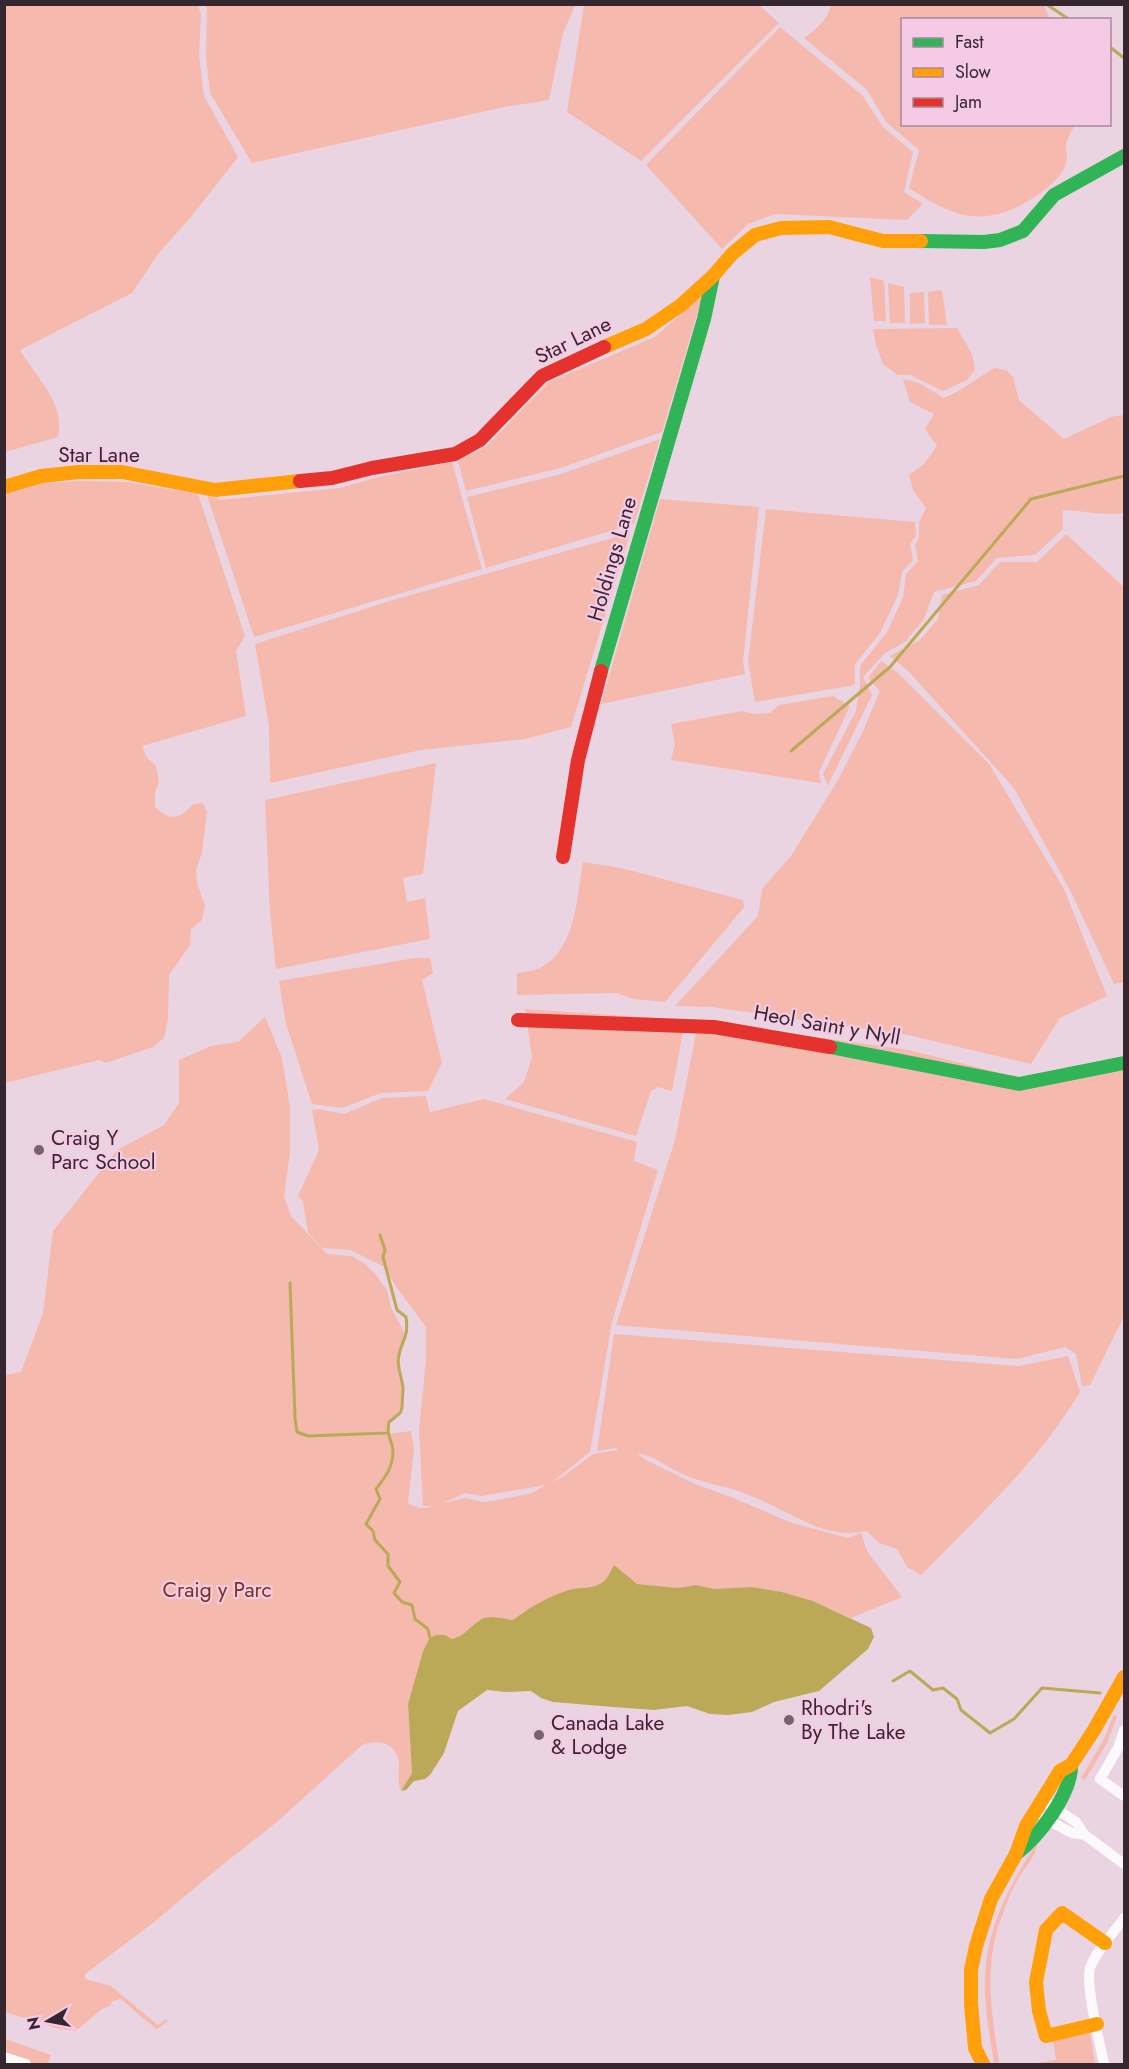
<svg xmlns="http://www.w3.org/2000/svg" width="1129" height="2069" font-family="Jost,sans-serif">
  <rect width="100%" height="100%" fill="#ebd4e2"/>
  <path fill="#f5b9ad" fill-rule="evenodd" d="M 573,4 L 575,6 L 563,33 L 549,100 L 504,107 L 252,163 L 210,93 L 206,57 L 207,10 L 205,5 Z
    M 4,5 L 198,5 L 201,14 L 199,56 L 204,96 L 238,157 L 191,217 L 158,254 L 132,293 L 20,350 C 35,376 66,403 58,437 L 5,452 Z
    M 584,5 L 759,5 L 779,23 L 641,161 L 567,112 Z
    M 831,5 L 1044,5 L 1050,19 L 902,20 L 902,124 L 1075,125 C 1072,131 1067,138 1066,145 C 1066,151 1068,158 1066,164 C 1062,176 1049,187 1039,194 C 988,229 957,220 909,188 L 919,150 L 886,122 L 867,90 L 804,38 C 817,28 827,21 831,5 Z
    M 780,27 L 862,95 L 883,127 L 913,152 L 904,192 L 923,204 L 907,220 L 775,214 L 748,224 L 722,249 L 646,165 Z
    M 870,277 L 884,281 L 886,321 L 874,321 Z
    M 888,283 L 904,287 L 905,323 L 890,323 Z
    M 942,290 L 947,325 L 929,325 L 928,292 Z
    M 924,292 L 925,323 L 910,324 L 910,293 Z
    M 703,294 L 662,432 L 557,469 L 466,491 L 458,461 L 487,446 L 549,382 L 655,337 Z
    M 957,328 L 972,354 L 975,370 L 967,380 L 943,391 L 910,375 L 897,375 L 883,364 L 876,345 L 873,329 Z
    M 994,368 L 1006,370 L 1013,377 L 1019,400 L 1064,439 L 1111,417 L 1122,415 L 1124,419 L 1124,513 C 1104,516 1084,511 1063,510 L 1063,529 L 1035,555 L 997,558 L 976,581 L 934,592 L 924,619 L 906,641 L 884,654 L 863,677 L 872,695 L 828,785 L 823,774 L 856,711 L 860,685 L 860,666 L 887,632 L 903,598 L 906,574 L 918,561 L 915,546 L 919,537 L 919,522 L 926,508 L 913,490 L 909,475 L 924,464 L 937,446 L 925,429 L 934,414 L 910,402 L 903,379 L 919,383 L 944,398 C 962,391 977,378 994,368 Z
    M 660,439 L 634,524 L 486,568 L 467,497 L 558,475 Z
    M 452,462 L 482,569 L 254,637 L 207,495 L 220,500 L 340,488 L 374,478 Z
    M 41,476 L 45,483 L 80,481 L 127,482 L 198,494 L 245,636 L 236,651 L 246,716 L 142,746 L 147,758 L 156,766 L 159,782 L 155,792 L 155,807 C 170,821 179,820 193,804 L 203,803 L 207,812 L 202,853 L 196,870 L 197,883 L 205,906 L 202,920 L 191,929 L 190,945 L 169,975 L 168,1019 L 164,1038 L 153,1047 L 106,1063 L 99,1060 L 5,1083 L 4,484 Z
    M 660,499 L 759,507 L 743,662 L 745,674 L 601,704 Z
    M 766,509 L 915,522 L 916,536 L 910,544 L 913,560 L 902,572 L 898,595 L 880,633 L 855,664 L 855,685 L 755,702 L 748,662 Z
    M 630,533 L 571,727 L 525,739 L 421,750 L 270,783 L 269,726 L 255,644 L 393,600 Z
    M 1066,534 L 1124,587 L 1124,982 L 1114,984 L 1071,892 L 1014,788 L 909,672 L 890,656 L 920,640 L 938,619 L 942,595 L 979,585 L 1000,562 L 1037,562 Z
    M 881,661 L 898,673 L 989,764 L 1064,889 L 1107,996 L 1060,1018 L 1031,1064 L 908,1035 L 712,1007 L 675,1006 L 758,916 L 762,889 L 791,856 L 838,780 L 863,731 L 880,691 L 868,678 Z
    M 833,696 L 850,706 L 819,772 L 821,783 L 671,760 L 675,744 L 671,724 L 742,711 L 754,714 L 770,713 L 779,705 Z
    M 436,763 L 423,874 L 403,878 L 407,902 L 425,898 L 430,939 L 276,969 L 270,913 L 265,800 Z
    M 583,862 L 621,868 L 743,900 L 744,907 L 665,1002 L 634,999 L 616,993 L 517,995 L 517,973 C 524,972 533,971 540,968 C 576,950 577,896 583,862 Z
    M 415,958 L 430,958 L 433,973 L 422,980 L 442,1063 L 428,1091 L 381,1093 L 342,1108 L 312,1104 L 286,1024 L 279,981 Z
    M 525,1009 L 685,1020 L 672,1091 L 658,1087 L 651,1091 L 636,1136 L 505,1099 L 524,1082 L 532,1057 Z
    M 265,1017 L 282,1058 L 290,1107 L 290,1152 L 284,1196 L 291,1216 L 327,1254 L 352,1256 L 364,1263 L 376,1275 L 387,1290 L 391,1308 L 406,1335 L 397,1358 L 404,1387 L 401,1409 L 388,1421 L 387,1434 L 411,1431 L 414,1449 L 408,1503 C 417,1509 424,1509 434,1506 L 423,1506 L 419,1429 L 426,1360 L 426,1327 L 397,1288 L 383,1266 L 350,1250 L 322,1248 L 308,1232 L 303,1201 L 298,1196 L 319,1150 L 312,1110 L 318,1109 L 344,1114 L 382,1098 L 426,1096 L 430,1112 L 484,1099 L 637,1142 L 634,1161 L 658,1170 L 612,1322 L 590,1452 L 551,1483 L 564,1476 L 593,1454 L 619,1450 L 615,1448 L 597,1451 L 614,1334 L 1019,1366 L 1068,1356 L 1080,1392 C 1038,1462 978,1517 921,1575 L 907,1567 L 897,1549 L 879,1543 L 867,1531 C 861,1532 855,1533 849,1533 C 818,1534 778,1506 749,1495 C 728,1486 704,1484 683,1474 C 666,1467 655,1456 637,1453 L 646,1460 L 695,1484 L 731,1497 L 792,1523 L 848,1538 L 861,1533 L 867,1551 L 902,1597 L 851,1618 L 813,1601 L 782,1592 L 751,1587 L 714,1589 L 696,1585 L 678,1588 L 637,1584 L 623,1574 L 595,1586 L 572,1589 L 524,1611 L 513,1620 C 502,1619 490,1614 480,1620 C 469,1627 465,1636 452,1639 L 445,1635 L 423,1651 L 408,1704 L 412,1773 L 401,1791 C 396,1778 400,1774 399,1762 C 396,1742 377,1739 362,1745 L 278,1821 L 221,1866 L 153,1923 L 85,1974 L 85,1979 L 111,1986 L 158,2025 L 166,2019 L 168,2021 L 157,2029 C 144,2020 133,2009 121,1999 L 113,2001 L 110,2006 L 102,2009 L 76,2031 L 59,2029 L 5,2012 L 5,1375 L 21,1372 L 43,1313 L 53,1231 L 117,1150 L 164,1125 L 179,1103 L 179,1060 L 211,1046 L 238,1042 ZM 546,1485 L 532,1493 L 493,1501 L 483,1502 L 466,1498 L 443,1503 L 465,1493 L 481,1496 Z
    M 698,1023 L 724,1024 L 909,1050 L 1036,1082 L 1124,1061 L 1124,1316 L 1090,1385 L 1082,1386 L 1076,1354 L 1065,1347 L 1017,1359 L 616,1325 L 675,1140 Z
    M 1114,1714 L 1117,1717 L 1107,1743 L 1085,1780 L 1081,1778 L 1104,1739 Z
    M 1037,1843 C 1037,1856 1024,1868 1018,1879 C 1012,1890 1007,1901 1003,1913 C 983,1964 991,2010 999,2062 L 994,2063 C 990,2036 984,2008 985,1980 C 986,1929 1009,1885 1037,1843 Z
    M 1090,2033 L 1095,2064 L 1032,2064 L 1056,2060 L 1053,2041 Z
    M 5,2039 L 51,2055 L 48,2064 L 26,2064 L 5,2057 Z"/>
  <path fill="#bca957" d="M 614,1565 L 637,1584 L 678,1588 L 696,1585 L 714,1589 L 751,1587 L 782,1592 L 813,1601 L 871,1628 L 874,1637 L 868,1649 L 819,1691 L 774,1702 L 752,1712 L 728,1715 L 710,1714 L 687,1706 L 654,1710 L 613,1707 L 553,1702 L 541,1698 L 531,1691 L 505,1692 L 487,1690 L 458,1711 L 444,1753 L 430,1775 L 425,1779 L 414,1781 L 406,1790 L 401,1791 L 412,1773 L 408,1704 L 423,1651 L 430,1638 L 436,1635 L 445,1635 L 452,1639 C 465,1636 469,1627 480,1620 C 490,1614 502,1619 513,1620 C 529,1607 552,1595 572,1589 C 582,1587 596,1589 604,1581 C 608,1578 611,1570 614,1565 Z"/>
  <g fill="none" stroke-linecap="round" stroke-linejoin="round">
    <path stroke="#bca957" stroke-width="3" d="M 1046,4 L 1070,20
      M 1110,47 L 1124,58
      M 791,751 L 890,667 L 1031,499 L 1124,476
      M 380,1235 L 385,1250 L 383,1257 L 397,1310 L 406,1317 C 409,1338 402,1339 399,1355 C 396,1366 402,1377 403,1388 C 403,1395 402,1401 402,1408 L 400,1413 L 389,1422 C 387,1432 389,1436 392,1445 C 396,1463 387,1475 376,1489 L 380,1499 L 366,1524 L 373,1531 L 375,1540 L 388,1554 L 388,1566 L 400,1582 L 394,1593 L 402,1602 L 412,1605 L 415,1619 L 428,1629 L 430,1638
      M 290,1283 L 295,1418 L 297,1432 L 308,1436 L 387,1433
      M 893,1681 L 910,1671 L 933,1690 L 943,1688 L 957,1699 L 961,1710 L 990,1733 L 1014,1719 L 1042,1688 L 1100,1693"/>
    <path stroke="#fcf9fb" stroke-width="10" d="M 1124,1730 L 1118,1748 L 1100,1779 L 1124,1796
      M 1050,1805 L 1076,1822 L 1085,1835 L 1124,1864
      M 1044,1818 L 1072,1833 L 1085,1835
      M 4,2057 L 26,2064
      M 1104,2064 C 1100,2044 1085,1985 1090,1968 C 1097,1949 1113,1934 1124,1918"/>
    <path stroke="#30b455" stroke-width="14" d="M 921,241 L 984,242 L 1000,240 L 1023,231 L 1054,195 L 1124,156
      M 601,671 L 704,319 L 713,276
      M 830,1047 L 1019,1084 L 1124,1063
      M 1016,1854 C 1038,1837 1072,1794 1071,1765"/>
    <path stroke="#ff9f0a" stroke-width="14" d="M 604,347 L 646,329 L 681,305 L 713,276 L 732,254 L 755,235 L 781,228 L 829,227 L 883,241 L 921,241
      M 4,487 L 41,476 L 79,472 L 122,472 L 215,490 L 300,481
      M 1097,2024 L 1046,2036 L 1039,2011 L 1036,1982 L 1046,1930 L 1062,1913 L 1105,1943
      M 983,2064 L 975,2048 L 971,2004 L 971,1970 L 976,1946 L 991,1899 L 1016,1854 L 1026,1826 L 1060,1771 L 1071,1765 L 1094,1730 L 1124,1677"/>
    <path stroke="#e5322d" stroke-width="14" d="M 300,481 L 332,478 L 372,468 L 455,454 L 480,440 L 542,376 L 604,347
      M 563,857 L 578,760 L 601,671
      M 518,1020 L 714,1027 L 830,1047"/>
  </g>
  <g fill="#75636e" stroke="#f5cae5" stroke-width="2">
    <circle cx="39" cy="1150" r="6"/>
    <circle cx="789" cy="1720" r="6"/>
    <circle cx="539" cy="1735" r="6"/>
  </g>
  <g text-anchor="middle" dominant-baseline="central" stroke-width="4.5" stroke-linejoin="round" paint-order="stroke">
    <g font-size="21" fill="#362630" stroke="#f5cae5">
      <text transform="translate(573 340) rotate(-26)">Star Lane</text>
      <text x="99" y="455">Star Lane</text>
      <text transform="translate(612 559) rotate(-74)">Holdings Lane</text>
      <text transform="translate(827 1025) rotate(10)">Heol Saint y Nyll</text>
    </g>
    <g font-size="21" fill="#362630" stroke="#f5cae5" text-anchor="start">
      <text x="51" y="1138">Craig Y<tspan x="51" dy="24">Parc School</tspan></text>
      <text x="801" y="1708">Rhodri's<tspan x="801" dy="24">By The Lake</tspan></text>
      <text x="551" y="1723">Canada Lake<tspan x="551" dy="24">&amp; Lodge</tspan></text>
    </g>
    <g font-size="21" fill="#74341b" stroke="#f5cae5">
      <text x="217" y="1590">Craig y Parc</text>
    </g>
  </g>
  <rect width="1129" height="2069" fill="none" stroke="#362630" stroke-width="12"/>
  <rect x="901" y="18" width="210" height="108" fill="#f5cae5" stroke="#a9889d" stroke-width="1.5"/>
  <rect x="913" y="38" width="30" height="9" fill="#30b455" stroke="#a9889d" stroke-width="1.5"/>
  <text x="955" y="48" font-size="18" fill="#362630">Fast</text>
  <rect x="913" y="68" width="30" height="9" fill="#ff9f0a" stroke="#a9889d" stroke-width="1.5"/>
  <text x="955" y="78" font-size="18" fill="#362630">Slow</text>
  <rect x="913" y="98" width="30" height="9" fill="#e5322d" stroke="#a9889d" stroke-width="1.5"/>
  <text x="955" y="108" font-size="18" fill="#362630">Jam</text>
  <g transform="translate(48 2021) rotate(260)" stroke="#f5cae5" stroke-width="4.5" paint-order="stroke">
  <path d="M0-4.5L10 22L0 15L-10 22Z" fill="#362630"/>
  <text y="-9" font-size="16" font-weight="bold" text-anchor="middle" fill="#362630">N</text>
  </g>
</svg>
